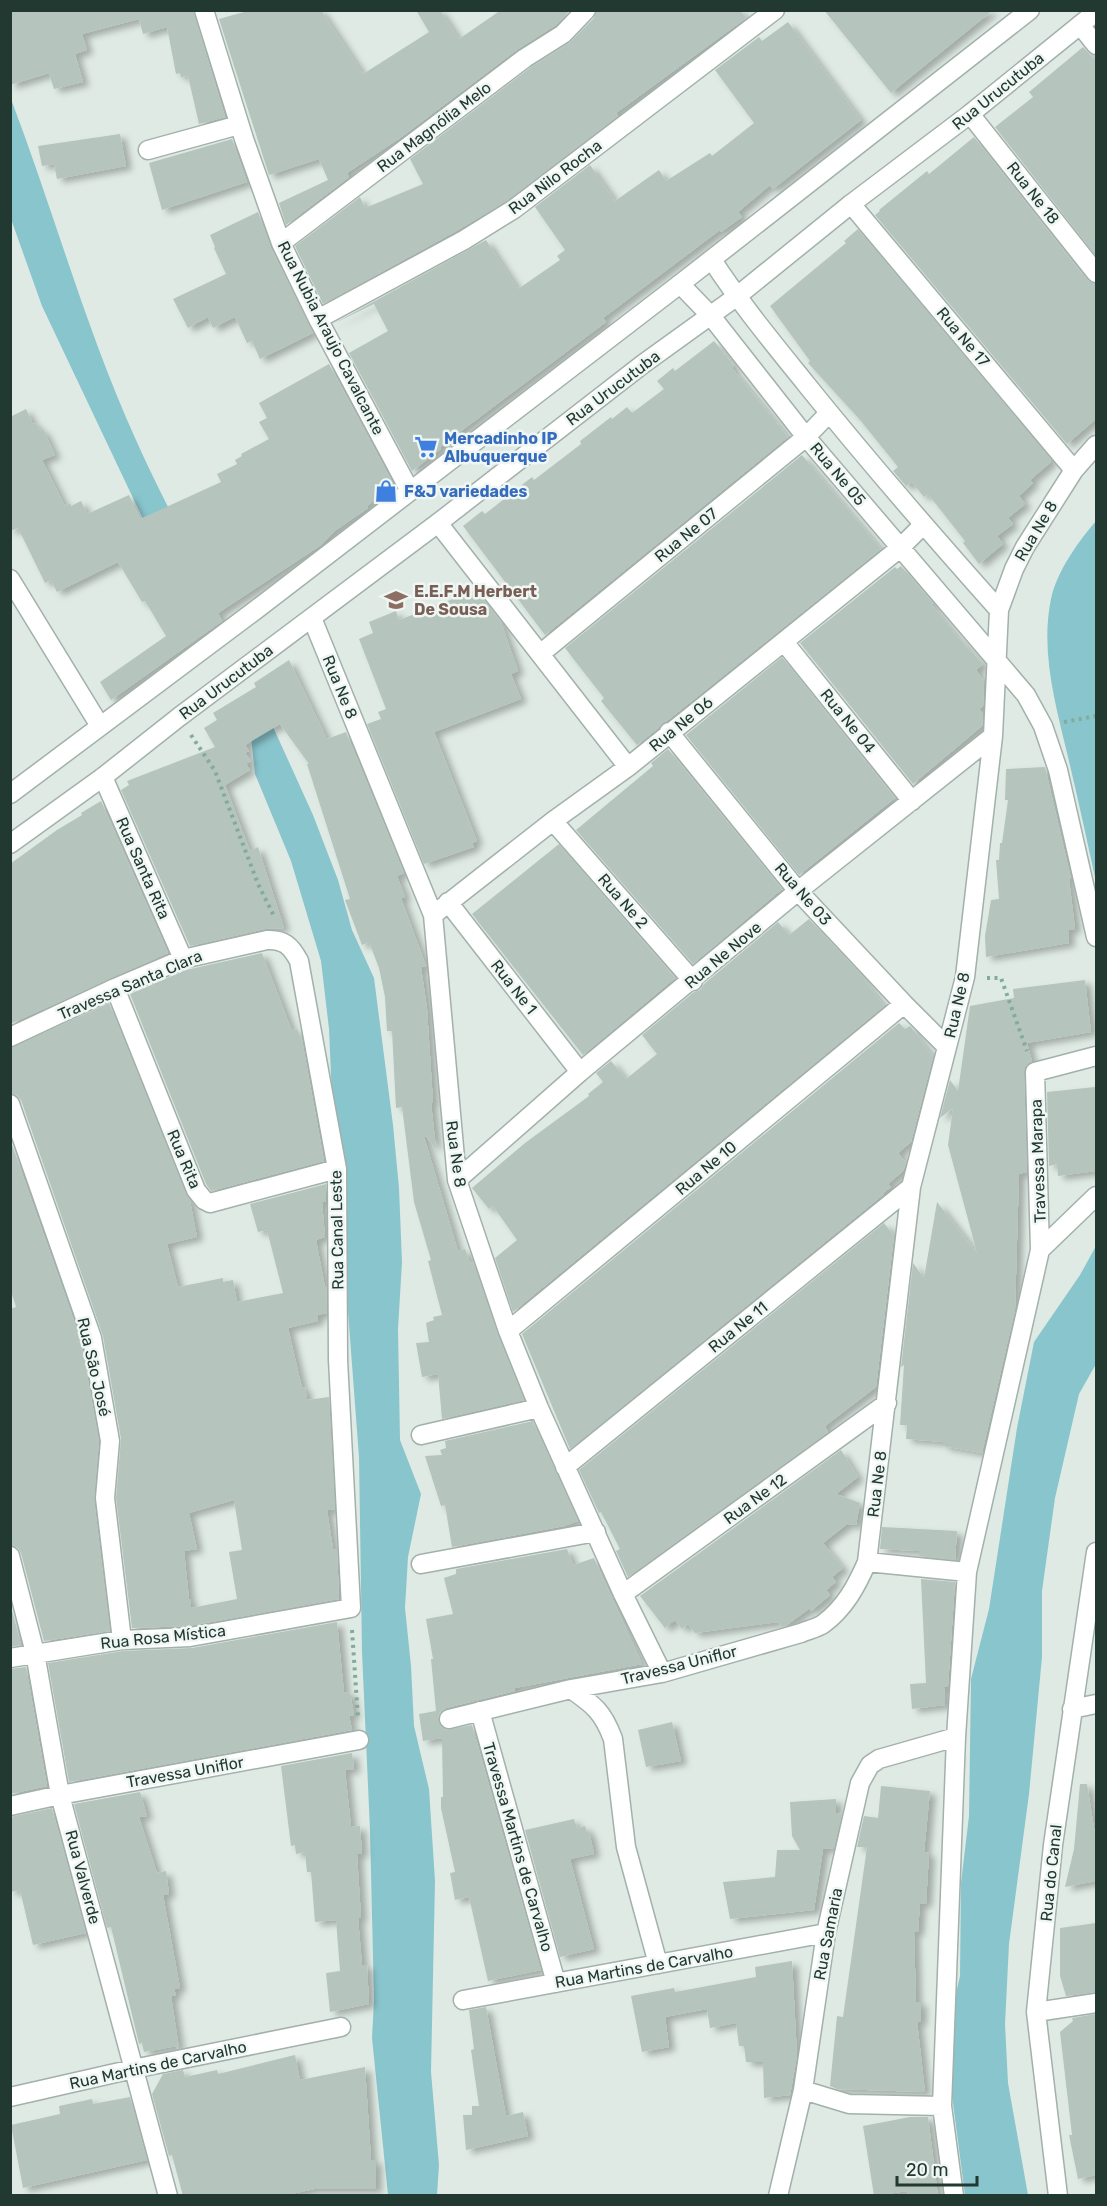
<svg xmlns="http://www.w3.org/2000/svg" width="1107" height="2206" font-family="Rubik,sans-serif">
  <defs>
    <filter id="shadow"><feDropShadow dx="6" dy="4" stdDeviation="3" flood-color="#0004"/></filter>
  </defs>
  <rect width="100%" height="100%" fill="#dfeae4"/>
  <path fill="#89c5cd" d="M 11,99 C 54,212 86,330 136,440 C 155,483 177,524 198,566 L 170,576 L 42,306 L 11,219 Z
    M 1096,521 L 1096,882 C 1087,840 1078,799 1068,757 C 1056,706 1040,652 1051,599 C 1057,571 1078,542 1096,521 Z
    M 269,718 L 313,815 L 338,880 L 352,930 L 374,978 L 393,1125 L 399,1188 L 402,1262 L 398,1329 L 400,1440 L 421,1494 L 408,1557 L 405,1608 L 411,1666 L 414,1726 L 429,1789 L 435,1881 L 431,2072 L 439,2165 L 437,2195 L 388,2195 L 372,2038 L 374,2000 L 370,1830 L 362,1652 L 359,1457 L 332,1099 L 329,1029 L 321,961 L 291,861 L 255,774 L 251,737 Z
    M 1096,1246 L 1096,1364 L 1079,1394 L 1055,1498 L 1042,1591 L 1042,1657 L 1029,1794 L 1009,1944 L 1005,2024 L 1008,2083 L 1028,2195 L 965,2195 L 945,2042 L 960,1976 L 961,1883 L 969,1816 L 971,1679 L 989,1609 L 1017,1428 L 1034,1342 L 1080,1275 Z"/>
  <path fill="#b5c4bd" fill-rule="evenodd" filter="url(#shadow)" d="M 10,10 L 193,10 L 225,117 L 199,124 L 188,76 L 181,77 L 180,73 L 176,74 L 167,27 L 143,34 L 139,19 L 82,34 L 87,50 L 75,54 L 83,82 L 54,89 L 49,73 L 10,85 Z
    M 251,10 L 321,10 L 363,74 L 429,32 L 416,10 L 440,10 L 459,39 L 501,10 L 570,10 L 556,25 L 518,49 L 400,138 L 347,173 L 349,177 L 286,225 L 279,203 L 328,180 L 319,159 L 269,175 L 219,19 Z
    M 597,10 L 740,10 L 746,18 L 616,113 L 618,116 L 508,200 L 458,230 L 323,304 L 295,246 L 360,197 L 365,208 L 423,184 L 410,159 L 531,67 L 569,43 L 594,18 Z
    M 824,10 L 993,10 L 891,93 Z
    M 788,22 L 861,120 L 773,189 L 770,185 L 738,212 L 742,217 L 721,232 L 720,230 L 603,318 L 606,322 L 440,447 L 441,449 L 412,471 L 349,353 L 388,331 L 374,304 L 333,324 L 486,240 L 518,289 L 560,260 L 557,256 L 565,250 L 535,207 L 590,165 L 615,201 L 659,170 L 666,181 L 710,153 L 712,156 L 754,123 L 715,70 L 759,37 L 762,41 Z
    M 1083,47 L 1096,61 L 1096,256 L 995,127 L 1033,97 L 1029,92 Z
    M 120,134 L 126,166 L 57,179 L 54,164 L 42,166 L 38,146 Z
    M 974,137 L 1087,280 L 1096,284 L 1096,419 L 1067,444 L 875,215 L 880,211 L 879,210 L 927,171 L 929,174 Z
    M 232,139 L 247,182 L 162,210 L 149,163 Z
    M 258,212 L 271,248 L 313,333 L 260,359 L 252,341 L 247,343 L 235,317 L 213,328 L 208,317 L 188,328 L 173,299 L 226,274 L 214,248 L 215,247 L 210,235 Z
    M 858,229 L 1050,458 L 1051,462 L 1030,480 L 1033,483 L 1019,496 L 1025,504 L 1008,518 L 1013,524 L 997,536 L 1003,544 L 979,564 L 963,543 L 965,541 L 928,494 L 924,497 L 912,482 L 906,486 L 893,471 L 898,467 L 861,421 L 808,363 L 810,361 L 770,306 L 846,243 L 844,241 Z
    M 714,341 L 734,366 L 732,368 L 788,437 L 545,635 L 463,526 L 482,511 L 485,514 L 532,477 L 534,480 L 581,444 L 580,441 L 611,417 L 612,419 L 627,407 L 632,413 L 664,389 L 657,381 L 673,368 L 675,371 Z
    M 329,364 L 393,484 L 380,493 L 381,495 L 367,506 L 368,508 L 336,530 L 321,545 L 218,613 L 222,621 L 111,700 L 100,682 L 166,636 L 145,601 L 142,602 L 118,562 L 57,592 L 51,580 L 45,583 L 18,528 L 10,531 L 10,417 L 26,409 L 33,424 L 36,423 L 40,431 L 43,429 L 55,455 L 42,460 L 65,506 L 70,503 L 71,506 L 81,501 L 87,514 L 129,495 L 140,519 L 221,482 L 217,474 L 237,464 L 235,460 L 242,456 L 241,454 L 269,439 L 259,422 L 267,418 L 259,403 Z
    M 802,455 L 881,549 L 637,745 L 601,701 L 604,698 L 565,648 Z
    M 901,566 L 933,603 L 931,604 L 955,634 L 983,664 L 976,670 L 984,681 L 983,706 L 979,709 L 983,714 L 982,726 L 913,784 L 800,643 L 895,567 L 897,569 Z
    M 476,590 L 501,622 L 518,671 L 511,674 L 521,699 L 434,732 L 477,841 L 472,843 L 474,847 L 424,864 L 367,724 L 381,719 L 378,712 L 386,709 L 359,639 L 373,633 L 369,622 L 396,611 L 399,620 Z
    M 782,657 L 895,798 L 799,875 L 686,735 Z
    M 289,660 L 327,739 L 346,732 L 404,873 L 397,876 L 405,897 L 401,898 L 426,966 L 421,967 L 427,1009 L 433,1103 L 431,1103 L 436,1149 L 423,1133 L 458,1251 L 465,1249 L 470,1263 L 473,1262 L 498,1335 L 524,1400 L 442,1419 L 438,1374 L 422,1377 L 416,1343 L 429,1342 L 426,1323 L 434,1320 L 433,1317 L 442,1315 L 428,1261 L 431,1260 L 414,1202 L 402,1107 L 396,1108 L 392,1031 L 387,1031 L 385,997 L 379,968 L 369,942 L 362,945 L 345,900 L 350,899 L 307,764 L 309,764 L 280,724 L 245,745 L 249,751 L 245,753 L 251,761 L 246,764 L 250,770 L 225,785 L 250,851 L 258,847 L 284,928 L 265,929 L 190,946 L 121,790 L 129,785 L 127,781 L 215,747 L 204,728 L 217,720 L 213,713 L 256,687 L 254,683 Z
    M 668,749 L 782,889 L 693,964 L 576,830 L 653,766 L 651,763 Z
    M 1045,767 L 1071,879 L 1069,879 L 1075,929 L 1068,930 L 1069,943 L 986,957 L 985,936 L 991,900 L 999,899 L 996,860 L 999,860 L 1000,843 L 1002,843 L 1008,800 L 1005,800 L 1006,769 Z
    M 101,801 L 168,953 L 10,1024 L 10,864 L 57,830 L 82,815 L 81,813 Z
    M 559,844 L 675,978 L 583,1055 L 472,914 Z
    M 809,919 L 857,970 L 884,1006 L 513,1312 L 495,1258 L 517,1240 L 493,1206 L 489,1209 L 472,1188 L 525,1143 L 589,1096 L 588,1094 L 603,1082 L 596,1073 L 611,1061 L 626,1079 L 657,1054 L 642,1035 L 694,992 L 700,990 L 704,984 L 778,922 L 789,935 Z
    M 262,953 L 292,1031 L 297,1029 L 302,1040 L 324,1161 L 211,1191 L 206,1184 L 130,994 L 186,970 Z
    M 1085,980 L 1091,1032 L 1027,1043 L 1032,1061 L 1025,1067 L 1024,1072 L 1027,1172 L 1019,1174 L 1015,1310 L 982,1453 L 943,1446 L 943,1442 L 906,1439 L 907,1425 L 900,1425 L 904,1365 L 901,1367 L 913,1263 L 924,1278 L 937,1202 L 977,1253 L 948,1145 L 953,1108 L 940,1118 L 950,1080 L 958,1091 L 970,1006 L 1014,998 L 1013,989 Z
    M 109,1003 L 186,1194 L 190,1201 L 197,1237 L 167,1244 L 178,1287 L 223,1278 L 223,1282 L 233,1280 L 237,1302 L 283,1293 L 267,1230 L 258,1232 L 250,1204 L 326,1184 L 326,1202 L 322,1202 L 325,1237 L 316,1240 L 325,1287 L 326,1286 L 327,1313 L 317,1315 L 318,1321 L 288,1328 L 302,1388 L 305,1387 L 307,1400 L 329,1397 L 335,1509 L 327,1510 L 333,1549 L 337,1549 L 339,1599 L 189,1626 L 132,1628 L 116,1498 L 121,1439 L 103,1336 L 21,1100 L 17,1095 L 10,1093 L 10,1048 ZM 234,1500 L 242,1550 L 229,1552 L 237,1599 L 191,1608 L 191,1599 L 189,1599 L 184,1551 L 197,1549 L 189,1513 Z
    M 899,1023 L 905,1029 L 910,1026 L 912,1028 L 933,1057 L 911,1142 L 898,1153 L 906,1163 L 903,1171 L 888,1184 L 891,1187 L 883,1193 L 884,1194 L 570,1449 L 522,1334 Z
    M 1095,1087 L 1096,1104 L 1096,1171 L 1058,1176 L 1057,1164 L 1049,1166 L 1047,1092 Z
    M 10,1139 L 81,1341 L 99,1441 L 94,1499 L 110,1631 L 44,1641 L 21,1553 L 18,1548 L 10,1545 L 10,1309 L 16,1307 L 10,1288 Z
    M 884,1223 L 894,1236 L 876,1387 L 825,1426 L 828,1432 L 628,1577 L 616,1551 L 620,1549 L 601,1512 L 599,1513 L 579,1470 Z
    M 533,1421 L 578,1521 L 564,1526 L 452,1547 L 445,1505 L 441,1506 L 425,1456 L 442,1455 L 440,1450 L 446,1448 L 445,1441 Z
    M 841,1450 L 858,1477 L 836,1494 L 860,1503 L 856,1525 L 847,1524 L 823,1543 L 843,1568 L 832,1577 L 836,1582 L 826,1590 L 830,1595 L 811,1611 L 810,1608 L 787,1625 L 782,1627 L 778,1622 L 695,1633 L 688,1624 L 682,1629 L 675,1620 L 665,1628 L 640,1596 Z
    M 882,1527 L 957,1531 L 955,1560 L 919,1556 L 919,1551 L 880,1549 Z
    M 567,1549 L 573,1565 L 594,1558 L 642,1664 L 515,1688 L 515,1691 L 446,1708 L 441,1711 L 438,1716 L 441,1726 L 446,1730 L 472,1725 L 541,1970 L 488,1981 L 469,1897 L 455,1900 L 450,1873 L 455,1872 L 441,1808 L 441,1797 L 443,1797 L 442,1738 L 423,1741 L 419,1714 L 436,1711 L 431,1659 L 433,1659 L 426,1619 L 453,1614 L 444,1578 L 456,1574 L 456,1569 Z
    M 921,1579 L 955,1582 L 948,1686 L 944,1687 L 945,1705 L 912,1709 L 910,1684 L 926,1683 Z
    M 10,1603 L 21,1645 L 10,1647 Z
    M 337,1622 L 344,1693 L 350,1692 L 354,1715 L 349,1716 L 352,1730 L 69,1782 L 48,1663 L 123,1651 L 192,1648 Z
    M 26,1667 L 47,1786 L 10,1794 L 10,1669 Z
    M 672,1722 L 681,1761 L 646,1767 L 638,1730 Z
    M 352,1753 L 354,1769 L 345,1770 L 351,1827 L 360,1826 L 362,1854 L 357,1854 L 361,1918 L 358,1918 L 362,1965 L 367,1965 L 369,2004 L 330,2012 L 326,1973 L 340,1971 L 336,1920 L 315,1922 L 311,1872 L 307,1872 L 305,1852 L 296,1854 L 295,1845 L 291,1846 L 281,1766 Z
    M 1080,1784 L 1087,1784 L 1096,1841 L 1096,1881 L 1065,1887 L 1074,1849 Z
    M 881,1786 L 930,1791 L 924,1852 L 929,1853 L 926,1904 L 920,1903 L 918,1932 L 914,1932 L 916,2002 L 921,2002 L 921,2022 L 917,2021 L 925,2092 L 837,2089 L 830,2086 L 837,2016 L 843,2017 L 867,1847 L 857,1847 L 864,1816 L 878,1818 Z
    M 140,1792 L 147,1816 L 139,1817 L 157,1873 L 166,1871 L 169,1894 L 163,1895 L 180,1988 L 174,1989 L 176,1995 L 171,1996 L 179,2048 L 176,2049 L 177,2046 L 144,2052 L 142,2043 L 139,2044 L 111,1927 L 107,1928 L 74,1804 Z
    M 836,1799 L 836,1813 L 842,1814 L 834,1848 L 823,1849 L 814,1910 L 730,1919 L 723,1882 L 775,1877 L 777,1850 L 800,1850 L 792,1836 L 790,1802 Z
    M 52,1808 L 86,1933 L 33,1945 L 20,1890 L 10,1892 L 10,1817 Z
    M 574,1819 L 577,1828 L 585,1826 L 587,1832 L 589,1831 L 594,1854 L 570,1859 L 594,1949 L 560,1957 L 525,1830 Z
    M 1096,1923 L 1096,1992 L 1066,1996 L 1060,1976 L 1060,1928 Z
    M 792,1961 L 797,2056 L 790,2095 L 764,2098 L 763,2062 L 746,2062 L 744,2046 L 739,2046 L 736,2023 L 710,2028 L 707,2009 L 665,2017 L 669,2047 L 642,2052 L 631,1996 L 674,1988 L 675,1992 L 756,1977 L 755,1967 Z
    M 486,2007 L 506,2116 L 523,2112 L 528,2136 L 466,2150 L 463,2115 L 472,2115 L 472,2106 L 479,2106 L 471,2050 L 474,2049 L 469,2010 Z
    M 1096,2014 L 1096,2175 L 1078,2179 L 1069,2135 L 1072,2135 L 1060,2032 L 1073,2021 L 1072,2018 Z
    M 295,2055 L 300,2080 L 365,2067 L 371,2160 L 376,2160 L 376,2189 L 314,2189 L 282,2196 L 183,2196 L 172,2155 L 169,2156 L 152,2094 L 163,2074 L 183,2070 L 185,2077 L 217,2070 L 218,2074 Z
    M 130,2097 L 147,2160 L 23,2188 L 11,2125 L 60,2114 L 59,2106 L 92,2099 L 93,2104 Z
    M 910,2117 L 928,2117 L 938,2196 L 908,2196 L 907,2191 L 874,2196 L 863,2126 Z"/>
  <g fill="none" stroke-linecap="round" stroke-linejoin="round">
    <g stroke="#a2b1ab" stroke-width="21">
      <path id="minor" d="M 204,10 L 244,139 L 281,243 L 318,319 L 410,491
        M 1080,25 L 1096,45
        M 970,114 L 1096,273
        M 148,150 L 239,125
        M 851,204 L 1074,470
        M 281,243 L 525,58 L 563,34 L 586,10
        M 712,260 C 740,303 773,343 806,384 C 868,461 933,536 999,610
        M 680,284 L 711,316 L 806,437 L 1026,695 L 1043,726 L 1058,770 L 1096,937
        M 318,319 L 464,240 L 514,209 L 775,10
        M 438,523 L 628,767
        M 10,579 L 100,726
        M 312,618 L 433,915 L 457,1180 L 508,1331 L 539,1408 L 623,1594 L 662,1673
        M 784,642 L 912,801
        M 540,654 L 806,437 L 829,413
        M 669,732 L 798,891 L 904,1004 L 947,1047
        M 103,777 L 183,959
        M 553,821 L 693,981
        M 448,902 L 580,1072
        M 433,915 L 553,821 L 628,767 L 900,548 L 923,525
        M 115,988 L 196,1190 L 204,1200 L 210,1203 L 337,1169
        M 10,1037 L 115,988 L 183,959 L 267,940 C 284,939 291,946 299,961 L 337,1169 L 338,1360 L 351,1608 L 190,1637 L 122,1640 L 10,1658
        M 10,1104 L 92,1338 L 110,1441 L 105,1498 L 122,1640
        M 457,1180 L 580,1072 L 798,891 L 993,736
        M 1040,1250 L 1035,1072 L 1096,1056
        M 508,1331 L 904,1004
        M 421,1435 L 539,1408
        M 565,1467 L 911,1187
        M 10,1556 L 35,1653 L 60,1795 L 168,2196
        M 867,1562 L 967,1572
        M 421,1564 L 596,1532
        M 623,1594 L 887,1403
        M 571,1689 C 594,1705 603,1712 613,1739 L 626,1847 L 658,1964
        M 1072,1709 L 1096,1704
        M 480,1711 L 556,1983
        M 449,1719 L 571,1689 L 662,1673 L 801,1633 C 808,1630 817,1628 823,1624 C 845,1608 857,1585 867,1562 L 911,1187 L 965,977 L 993,736 L 999,610 L 1014,569 L 1025,547 L 1074,470 L 1096,445
        M 10,1806 L 60,1795 L 359,1740
        M 463,2000 L 826,1933
        M 1036,2012 L 1096,2003
        M 803,2090 L 849,2104 L 942,2106
        M 10,2097 L 133,2069 L 341,2027
        M 778,2196 L 803,2090 L 826,1933 L 860,1783 L 870,1765 L 879,1759 L 956,1737
        M 954,2196 L 942,2106 L 956,1737 L 967,1572 L 1040,1250 L 1096,1196
        M 1058,2196 L 1036,2012 L 1053,1845 L 1096,1552"/>
    </g>
    <g stroke="#a2b1ab" stroke-width="21">
      <path id="tertiary" d="M 10,794 L 253,612 L 680,284 L 1030,10
        M 10,844 L 103,777 L 179,717 L 438,523 L 643,364 L 736,297 L 851,204 L 970,114 L 1096,12"/>
    </g>
    <path stroke="#81ac9c" stroke-width="4" stroke-dasharray="3 4.5" stroke-linecap="butt" d="M 1064,722 L 1096,716
      M 191,735 L 215,771 L 258,884 L 275,918
      M 987,978 L 1001,978 L 1027,1051
      M 352,1630 L 358,1718"/>
    <use href="#minor" stroke="#fff" stroke-width="18"/>
    <use href="#tertiary" stroke="#fff" stroke-width="18"/>
  </g>
  <defs>
    <g id="supermarket-bare" transform="scale(1.8)"><path d="M-6-5.5h2.5l.6 2H6L4.5 2H-2.5L-4.4-4H-6ZM-1.5 3.2a1.3 1.3 0 1 0 .1 0ZM3 3.2a1.3 1.3 0 1 0 .1 0Z" fill="#3f7fe0" stroke="#eff6f3" stroke-width="2.5" paint-order="stroke"/></g>
    <g id="shop-bare" transform="scale(1.8)"><path d="M-5-2.5h2.3a2.7 3.5 0 0 1 5.4 0H5L5.5 6h-11ZM-1.5-2.5h3a1.5 2.3 0 0 0-3 0Z" fill="#3f7fe0" stroke="#eff6f3" stroke-width="2.5" paint-order="stroke"/></g>
    <g id="school-bare" transform="scale(1.8)"><path d="M0-5L7-2L0 1L-7-2ZM-4 1L0 2.5L4 1V4Q0 6-4 4Z" fill="#8d6e63" stroke="#eff6f3" stroke-width="2.5" paint-order="stroke"/></g>
  </defs>
  <g fill-rule="evenodd">
    <use href="#supermarket-bare" x="426" y="447"/>
    <use href="#shop-bare" x="386" y="491"/>
    <use href="#school-bare" x="396" y="600"/>
  </g>
  <g text-anchor="middle" dominant-baseline="central" stroke-width="5" stroke-linejoin="round" paint-order="stroke">
    <g font-size="16" fill="#213931" stroke="#eff6f3">
      <text transform="translate(998 91) rotate(-39)">Rua Urucutuba</text>
      <text transform="translate(434 127) rotate(-37)">Rua Magnólia Melo</text>
      <text transform="translate(555 177) rotate(-37)">Rua Nilo Rocha</text>
      <text transform="translate(1033 193) rotate(52)">Rua Ne 18</text>
      <text transform="translate(963 337) rotate(50)">Rua Ne 17</text>
      <text transform="translate(331 338) rotate(63)">Rua Nubia Araujo Cavalcante</text>
      <text transform="translate(613 388) rotate(-37)">Rua Urucutuba</text>
      <text transform="translate(838 474) rotate(50)">Rua Ne 05</text>
      <text transform="translate(1036 531) rotate(-59)">Rua Ne 8</text>
      <text transform="translate(686 535) rotate(-39)">Rua Ne 07</text>
      <text transform="translate(226 682) rotate(-37)">Rua Urucutuba</text>
      <text transform="translate(340 687) rotate(68)">Rua Ne 8</text>
      <text transform="translate(848 721) rotate(51)">Rua Ne 04</text>
      <text transform="translate(681 724) rotate(-39)">Rua Ne 06</text>
      <text transform="translate(143 868) rotate(66)">Rua Santa Rita</text>
      <text transform="translate(803 894) rotate(49)">Rua Ne 03</text>
      <text transform="translate(623 901) rotate(49)">Rua Ne 2</text>
      <text transform="translate(723 955) rotate(-40)">Rua Ne Nove</text>
      <text transform="translate(130 985) rotate(-23)">Travessa Santa Clara</text>
      <text transform="translate(514 987) rotate(52)">Rua Ne 1</text>
      <text transform="translate(957 1005) rotate(-77)">Rua Ne 8</text>
      <text transform="translate(456 1154) rotate(82)">Rua Ne 8</text>
      <text transform="translate(184 1159) rotate(67)">Rua Rita</text>
      <text transform="translate(1038 1161) rotate(-92)">Travessa Marapa</text>
      <text transform="translate(706 1168) rotate(-40)">Rua Ne 10</text>
      <text transform="translate(337 1230) rotate(-91)">Rua Canal Leste</text>
      <text transform="translate(738 1327) rotate(-39)">Rua Ne 11</text>
      <text transform="translate(94 1367) rotate(77)">Rua São José</text>
      <text transform="translate(877 1484) rotate(-83)">Rua Ne 8</text>
      <text transform="translate(755 1499) rotate(-36)">Rua Ne 12</text>
      <text transform="translate(163 1637) rotate(-6)">Rua Rosa Mística</text>
      <text transform="translate(679 1665) rotate(-14)">Travessa Uniflor</text>
      <text transform="translate(185 1772) rotate(-10)">Travessa Uniflor</text>
      <text transform="translate(518 1847) rotate(74)">Travessa Martins de Carvalho</text>
      <text transform="translate(1051 1873) rotate(-84)">Rua do Canal</text>
      <text transform="translate(83 1877) rotate(75)">Rua Valverde</text>
      <text transform="translate(828 1934) rotate(-79)">Rua Samaria</text>
      <text transform="translate(644 1967) rotate(-10)">Rua Martins de Carvalho</text>
      <text transform="translate(158 2065) rotate(-12)">Rua Martins de Carvalho</text>
    </g>
    <g font-size="16" font-weight="bold" fill="#366cbe" stroke="#eff6f3" text-anchor="start">
      <text x="444" y="438">Mercadinho IP<tspan x="444" dy="18">Albuquerque</tspan></text>
      <text x="404" y="491">F&amp;J variedades</text>
    </g>
    <g font-size="16" font-weight="bold" fill="#785e54" stroke="#eff6f3" text-anchor="start">
      <text x="414" y="591">E.E.F.M Herbert<tspan x="414" dy="18">De Sousa</tspan></text>
    </g>
  </g>
  <rect width="1107" height="2206" fill="none" stroke="#213931" stroke-width="24"/>
  <path d="M897 2176v9h80v-9" fill="none" stroke="#213931" stroke-width="3"/>
  <text x="906" y="2176" font-size="18" fill="#213931" stroke="#eff6f3" stroke-width="4.5" paint-order="stroke">20 m</text>
</svg>
